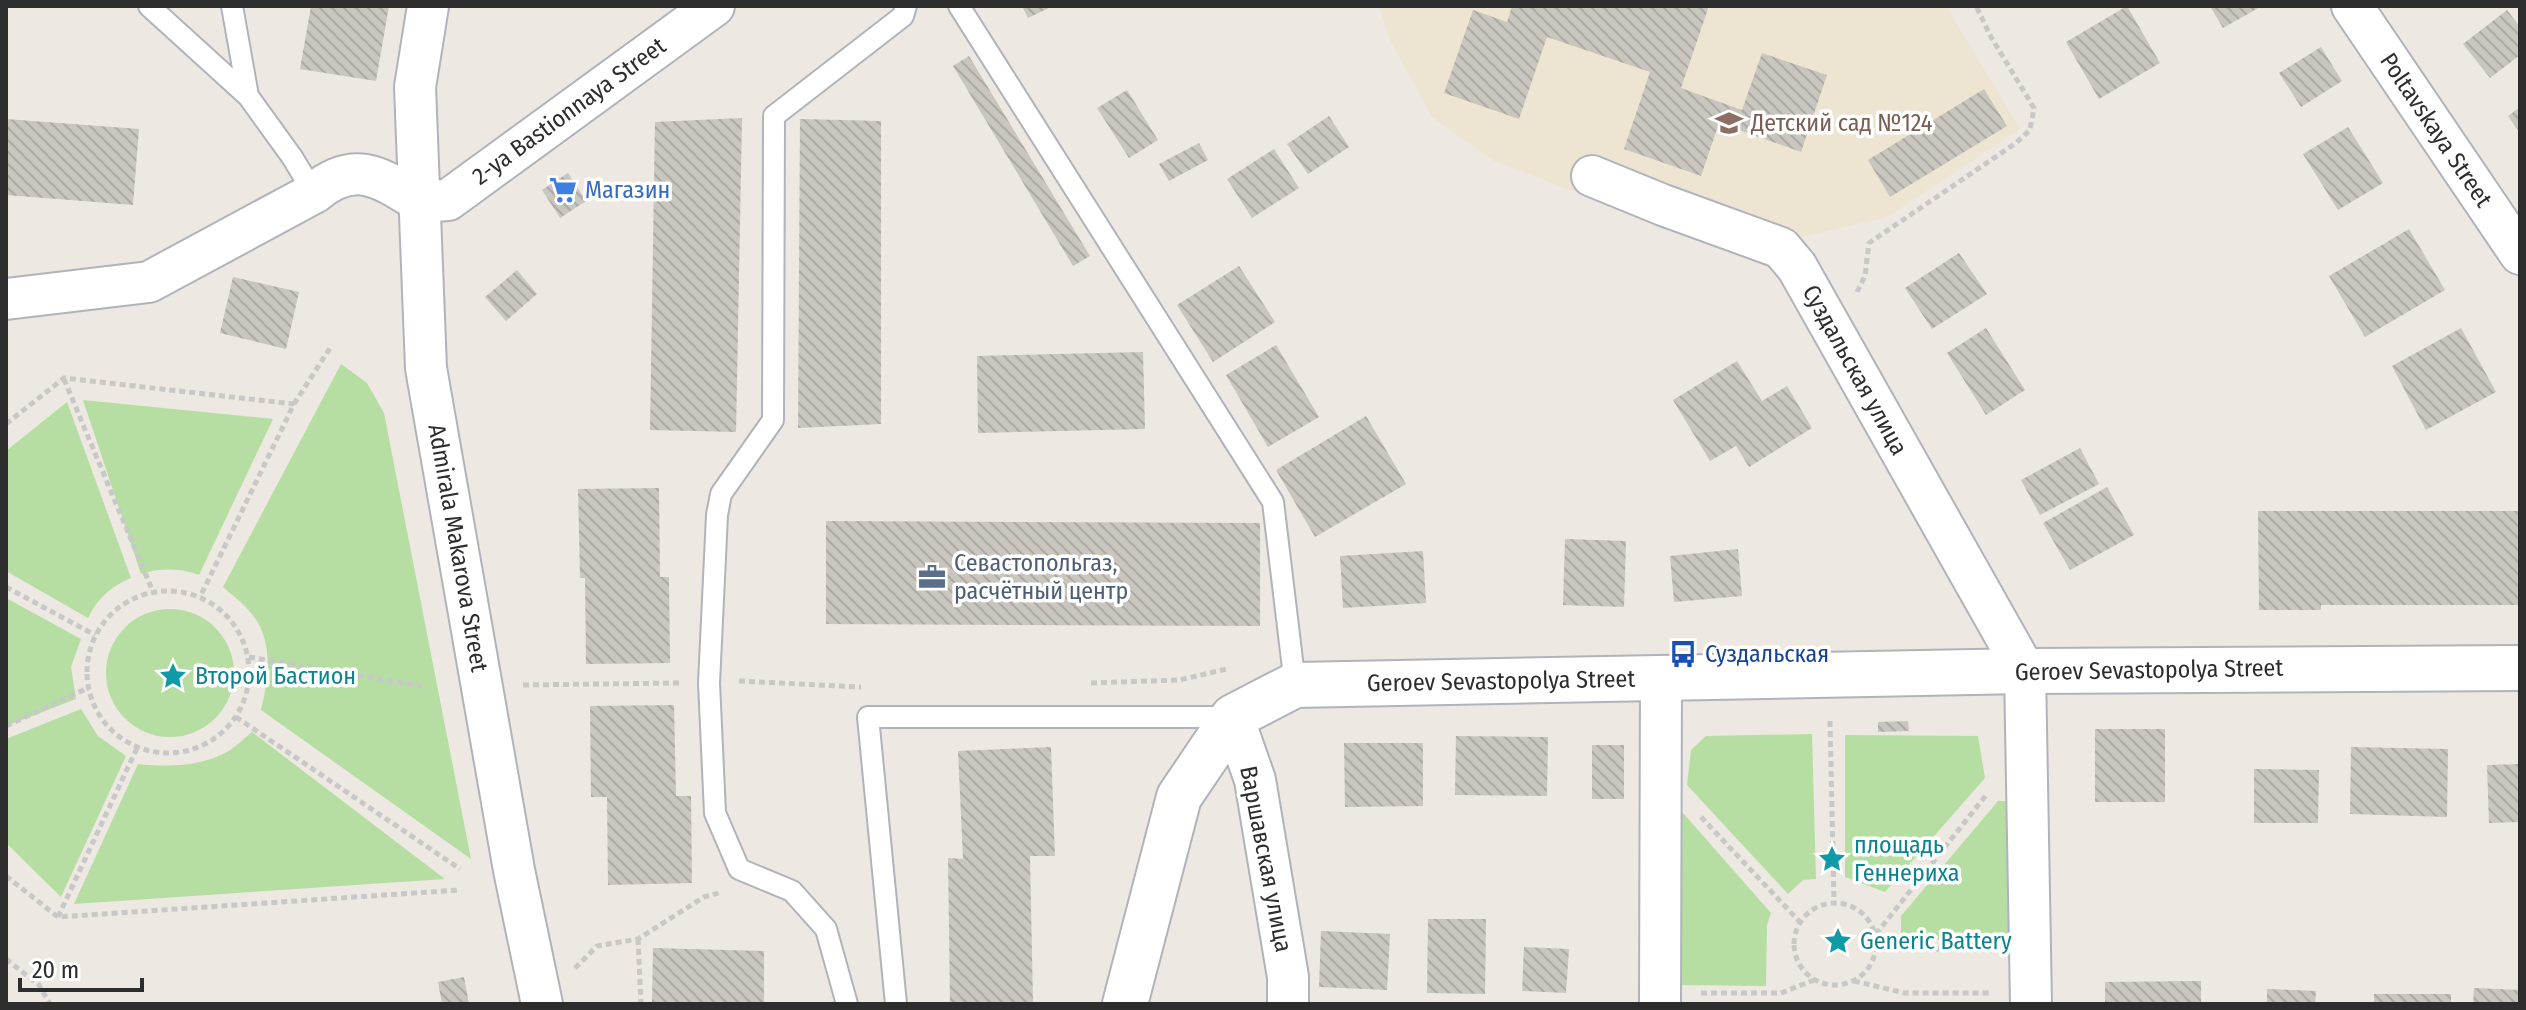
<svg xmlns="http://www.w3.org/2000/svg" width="2526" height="1010" font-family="'Fira Sans Condensed',sans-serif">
  <defs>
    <pattern id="building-back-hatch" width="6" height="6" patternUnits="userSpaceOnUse" patternTransform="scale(2)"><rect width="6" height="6" fill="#c9c6bf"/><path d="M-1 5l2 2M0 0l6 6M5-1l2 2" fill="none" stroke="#adaaa4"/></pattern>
  </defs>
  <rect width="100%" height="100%" fill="#ede8e1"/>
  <path fill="#ede5d2" d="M 1379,6 L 1946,6 L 2020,129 L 1887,217 L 1744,251 L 1635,215 L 1494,161 L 1432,117 L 1390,40 Z"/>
  <path fill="#b6dea3" d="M 341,364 L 367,383 L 384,413 L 471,859 L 261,710 C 269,678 274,640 251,613 C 243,603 232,595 223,587 Z
    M 83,400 L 273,419 L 199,575 C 180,568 160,568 141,574 Z
    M 67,402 L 131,578 C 111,586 97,599 88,618 L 6,571 L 6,451 Z
    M 6,598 L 81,639 L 71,667 L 76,699 L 6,726 Z
    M106 673a64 64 0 1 1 128 0a64 64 0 1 1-128 0Z
    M 81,709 L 98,736 L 126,756 L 61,897 L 6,843 L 6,739 Z
    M 252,732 L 445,879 L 74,904 L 138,764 C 168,767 199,767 227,752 C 236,747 244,738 252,732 Z
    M 1812,734 L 1816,879 L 1803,880 L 1788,894 L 1687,785 L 1691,750 L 1706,736 Z
    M 1845,735 L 1978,736 L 1985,778 L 1885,892 L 1845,877 Z
    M 1998,801 L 2009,801 L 2016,940 L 1901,940 L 1901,916 Z
    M 1676,805 L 1771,913 L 1767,925 L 1766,986 L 1675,985 Z"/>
  <path fill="url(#building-back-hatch)" d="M 311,6 L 389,6 L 376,81 L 300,69 Z
    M 1022,6 L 1053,6 L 1028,18 Z
    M 1512,6 L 1709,6 L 1681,88 L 1742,110 L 1762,53 L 1827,75 L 1801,152 L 1719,123 L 1701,176 L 1624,149 L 1650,72 L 1547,37 L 1519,119 L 1444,93 L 1473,10 L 1507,22 Z
    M 2127,6 L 2160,63 L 2099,99 L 2066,42 Z
    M 2210,6 L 2262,6 L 2223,28 Z
    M 2507,10 L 2520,27 L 2520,55 L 2490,78 L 2463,44 Z
    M 2321,47 L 2342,81 L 2301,107 L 2279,73 Z
    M 969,56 L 1090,256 L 1073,266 L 953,66 Z
    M 1984,89 L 2007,126 L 1890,197 L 1868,160 Z
    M 1127,90 L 1158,140 L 1129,158 L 1097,108 Z
    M 2520,107 L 2520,133 L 2508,116 Z
    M 1329,116 L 1349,147 L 1308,174 L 1287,144 Z
    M 742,118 L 736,432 L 650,430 L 655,122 Z
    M 6,119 L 139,129 L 133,205 L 6,195 Z
    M 800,119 L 881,121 L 881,424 L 798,428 Z
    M 2348,127 L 2383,183 L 2338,210 L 2303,154 Z
    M 1199,143 L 1208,160 L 1169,181 L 1159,164 Z
    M 1274,149 L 1299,188 L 1252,218 L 1227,179 Z
    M 568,173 L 586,201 L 560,218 L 542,190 Z
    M 2409,229 L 2445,290 L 2365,337 L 2329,276 Z
    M 1959,253 L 1987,294 L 1932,329 L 1905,288 Z
    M 1239,266 L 1275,322 L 1213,362 L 1177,305 Z
    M 517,270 L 537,294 L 506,321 L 485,297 Z
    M 233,277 L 299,292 L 286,349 L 220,333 Z
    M 1986,328 L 2025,390 L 1986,415 L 1947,353 Z
    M 2461,328 L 2496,392 L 2426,430 L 2392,366 Z
    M 1276,345 L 1319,417 L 1268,447 L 1226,375 Z
    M 1143,352 L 1145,429 L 978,433 L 977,356 Z
    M 1737,361 L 1762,401 L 1787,386 L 1812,428 L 1749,467 L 1736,446 L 1710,461 L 1673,400 Z
    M 1366,416 L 1406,484 L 1315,537 L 1276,470 Z
    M 2080,448 L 2099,484 L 2040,515 L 2021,480 Z
    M 2107,487 L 2134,535 L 2070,570 L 2043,523 Z
    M 659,488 L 660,577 L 669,577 L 670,663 L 586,664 L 585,578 L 580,578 L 578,489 Z
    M 2258,511 L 2520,511 L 2520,605 L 2321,605 L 2321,610 L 2259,610 Z
    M 826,521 L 1260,523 L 1260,626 L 826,624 Z
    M 1565,539 L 1626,541 L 1624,607 L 1563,605 Z
    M 1738,549 L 1742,596 L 1674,602 L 1670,556 Z
    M 1423,551 L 1426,603 L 1343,608 L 1340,556 Z
    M 674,705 L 676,796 L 691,796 L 692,883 L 608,885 L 607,797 L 591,797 L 590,706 Z
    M 1908,721 L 1909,731 L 1878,732 L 1878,722 Z
    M 2095,729 L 2165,729 L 2165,802 L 2095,802 Z
    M 1456,736 L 1548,737 L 1547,796 L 1455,795 Z
    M 1344,743 L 1423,743 L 1423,806 L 1345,807 Z
    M 1592,745 L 1624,745 L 1624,799 L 1592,799 Z
    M 1051,747 L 1055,856 L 1030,856 L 1033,1004 L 950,1004 L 948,858 L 963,859 L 958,751 Z
    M 2351,747 L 2448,749 L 2447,817 L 2350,814 Z
    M 2520,764 L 2520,822 L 2489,823 L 2487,765 Z
    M 2254,769 L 2319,770 L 2318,823 L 2254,823 Z
    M 1428,919 L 1486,919 L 1485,994 L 1427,993 Z
    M 1321,931 L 1390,934 L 1387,990 L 1319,987 Z
    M 1524,947 L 1569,949 L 1566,993 L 1522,991 Z
    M 653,948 L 764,951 L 764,1004 L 652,1004 Z
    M 464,977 L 469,1004 L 442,1004 L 438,982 Z
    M 2201,981 L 2201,1004 L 2105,1004 L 2105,982 Z
    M 2474,988 L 2520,990 L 2520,1004 L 2473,1004 Z
    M 2267,989 L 2316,991 L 2315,1004 L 2267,1004 Z
    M 2374,994 L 2451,994 L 2451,1004 L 2374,1004 Z"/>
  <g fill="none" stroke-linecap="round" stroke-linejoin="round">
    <g stroke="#b1b3bc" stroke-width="24">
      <path id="lane" d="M 149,6 L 248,96 L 292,157 L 314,193
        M 232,6 L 248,96
        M 959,6 L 1273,502 L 1295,685
        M 847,1004 L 826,929 L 792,891 L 739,869 L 715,813 L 709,683 L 717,515 L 721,494 L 773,420 L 774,116 L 903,16 L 906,6
        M 896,1004 L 868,717 L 1232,717"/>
    </g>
    <g stroke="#b1b3bc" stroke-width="44">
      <path id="street" d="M 428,6 L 415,87 L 426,368 L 514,870 L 542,1004
        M 2352,6 L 2520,254
        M 1592,176 L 1663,205 L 1773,245 L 1781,248 L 1797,267 L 2025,671 L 2031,1004
        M 420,202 L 448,200 L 714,6
        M 6,299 L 149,282 L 314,193 C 355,159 380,177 420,202
        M 1233,717 L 1255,780 L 1288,977 L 1288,1004
        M 1660,1004 L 1661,678"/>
    </g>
    <g stroke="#b1b3bc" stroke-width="48">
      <path id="secondary" d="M 1125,1004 L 1179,797 L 1233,717 L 1295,685 L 2025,671 L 2520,668"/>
    </g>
    <path stroke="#c8c8c8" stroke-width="5" stroke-dasharray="6 4" stroke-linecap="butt" d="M 1857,292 L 1865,276 L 1869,243 L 2016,143 L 2030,130 L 2034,108 L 1991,37 L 1976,6
      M 64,379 L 153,592
      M 294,404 L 332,345
      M 6,424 L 64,378 L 294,404 L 200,597
      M 6,587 L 95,635
      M87 672a81 81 0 1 1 162 0a81 81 0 1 1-162 0Z
      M 249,657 L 426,687
      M 739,681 L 861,687
      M 1091,683 L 1179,680 L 1227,669
      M 523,685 L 681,683
      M 236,717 L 460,869
      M 1830,721 L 1834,902
      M 6,726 L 88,688
      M 1701,817 L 1799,921
      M 6,876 L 58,917 L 459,890
      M1794 944a41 41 0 1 1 82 0a41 41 0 1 1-82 0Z
      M 58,917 L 137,748
      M 1876,934 L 1987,794
      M 638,939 L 641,1004
      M 1876,949 L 1991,949
      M 6,959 L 39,985 L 50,1004
      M 575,968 L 597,946 L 638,939 L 704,897 L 719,893
      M 1854,981 L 1905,993 L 1990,993
      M 1701,993 L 1781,993 L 1814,980"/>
    <use href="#lane" stroke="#fff" stroke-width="20"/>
    <use href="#street" stroke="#fff" stroke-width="40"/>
    <use href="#secondary" stroke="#fff" stroke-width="44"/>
  </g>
  <defs>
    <g id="school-bare" transform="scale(2.16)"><path d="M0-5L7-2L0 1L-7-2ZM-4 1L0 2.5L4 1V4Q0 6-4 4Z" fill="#8d6e63" stroke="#fff" stroke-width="2.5" paint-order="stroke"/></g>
    <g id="supermarket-bare" transform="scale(2.16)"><path d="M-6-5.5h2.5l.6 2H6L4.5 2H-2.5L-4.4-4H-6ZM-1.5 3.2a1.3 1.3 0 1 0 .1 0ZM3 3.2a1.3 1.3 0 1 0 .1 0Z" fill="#3f7fe0" stroke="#fff" stroke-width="2.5" paint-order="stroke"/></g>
    <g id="office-bare" transform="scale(2.16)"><path d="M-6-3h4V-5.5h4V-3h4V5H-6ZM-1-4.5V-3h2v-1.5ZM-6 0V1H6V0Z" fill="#5c6f8a" stroke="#fff" stroke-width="2.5" paint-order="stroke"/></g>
    <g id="bus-bare" transform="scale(2.16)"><path d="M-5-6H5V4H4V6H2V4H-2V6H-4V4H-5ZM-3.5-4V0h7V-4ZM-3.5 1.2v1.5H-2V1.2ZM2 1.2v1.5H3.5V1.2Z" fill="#1a4fb4" stroke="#fff" stroke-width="2.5" paint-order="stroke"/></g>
    <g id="sight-bare" transform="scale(2.16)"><path d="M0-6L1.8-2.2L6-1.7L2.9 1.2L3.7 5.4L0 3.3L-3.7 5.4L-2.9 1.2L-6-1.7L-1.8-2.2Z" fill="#0f9aa8" stroke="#fff" stroke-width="2.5" paint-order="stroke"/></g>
  </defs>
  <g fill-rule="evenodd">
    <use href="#school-bare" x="1729" y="123"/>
    <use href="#supermarket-bare" x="563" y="190"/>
    <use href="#office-bare" x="932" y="577"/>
    <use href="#bus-bare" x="1683" y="654"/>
    <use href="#sight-bare" x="173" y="676"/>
    <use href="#sight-bare" x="1832" y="859"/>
    <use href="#sight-bare" x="1838" y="941"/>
  </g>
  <g text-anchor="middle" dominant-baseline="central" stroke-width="7" stroke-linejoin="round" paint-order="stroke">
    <g font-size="24" fill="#2d2d2d" stroke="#fff">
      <text transform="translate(569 111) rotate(-36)">2-ya Bastionnaya Street</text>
      <text transform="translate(2436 130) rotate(56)">Poltavskaya Street</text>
      <text transform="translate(1855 370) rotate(61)">Суздальская улица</text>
      <text transform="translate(458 548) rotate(80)">Admirala Makarova Street</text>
      <text transform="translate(2149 670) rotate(-1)">Geroev Sevastopolya Street</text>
      <text transform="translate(1501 681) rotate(-1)">Geroev Sevastopolya Street</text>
      <text transform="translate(1266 859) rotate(79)">Варшавская улица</text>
    </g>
    <g font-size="24" fill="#785e54" stroke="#fff" text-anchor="start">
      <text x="1751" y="123">Детский сад №124</text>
    </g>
    <g font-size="24" fill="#366cbe" stroke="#fff" text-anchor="start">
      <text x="585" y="190">Магазин</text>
    </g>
    <g font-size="24" fill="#4e5e75" stroke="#fff" text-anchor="start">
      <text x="954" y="563">Севастопольгаз,<tspan x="954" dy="28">расчётный центр</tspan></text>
    </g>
    <g font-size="24" fill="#164399" stroke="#fff" text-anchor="start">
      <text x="1705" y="654">Суздальская</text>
    </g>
    <g font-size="24" fill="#0d838f" stroke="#fff" text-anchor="start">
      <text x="195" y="676">Второй Бастион</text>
      <text x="1854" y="845">площадь<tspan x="1854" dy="28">Геннериха</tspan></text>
      <text x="1860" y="941">Generic Battery</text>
    </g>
  </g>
  <rect width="2526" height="1010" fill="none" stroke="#2d2d2d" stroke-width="16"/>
  <path d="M20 978v12h122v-12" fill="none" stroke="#2d2d2d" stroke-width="4"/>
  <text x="32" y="978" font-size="24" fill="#2d2d2d" stroke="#ffffff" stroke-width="6" paint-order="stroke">20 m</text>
</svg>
